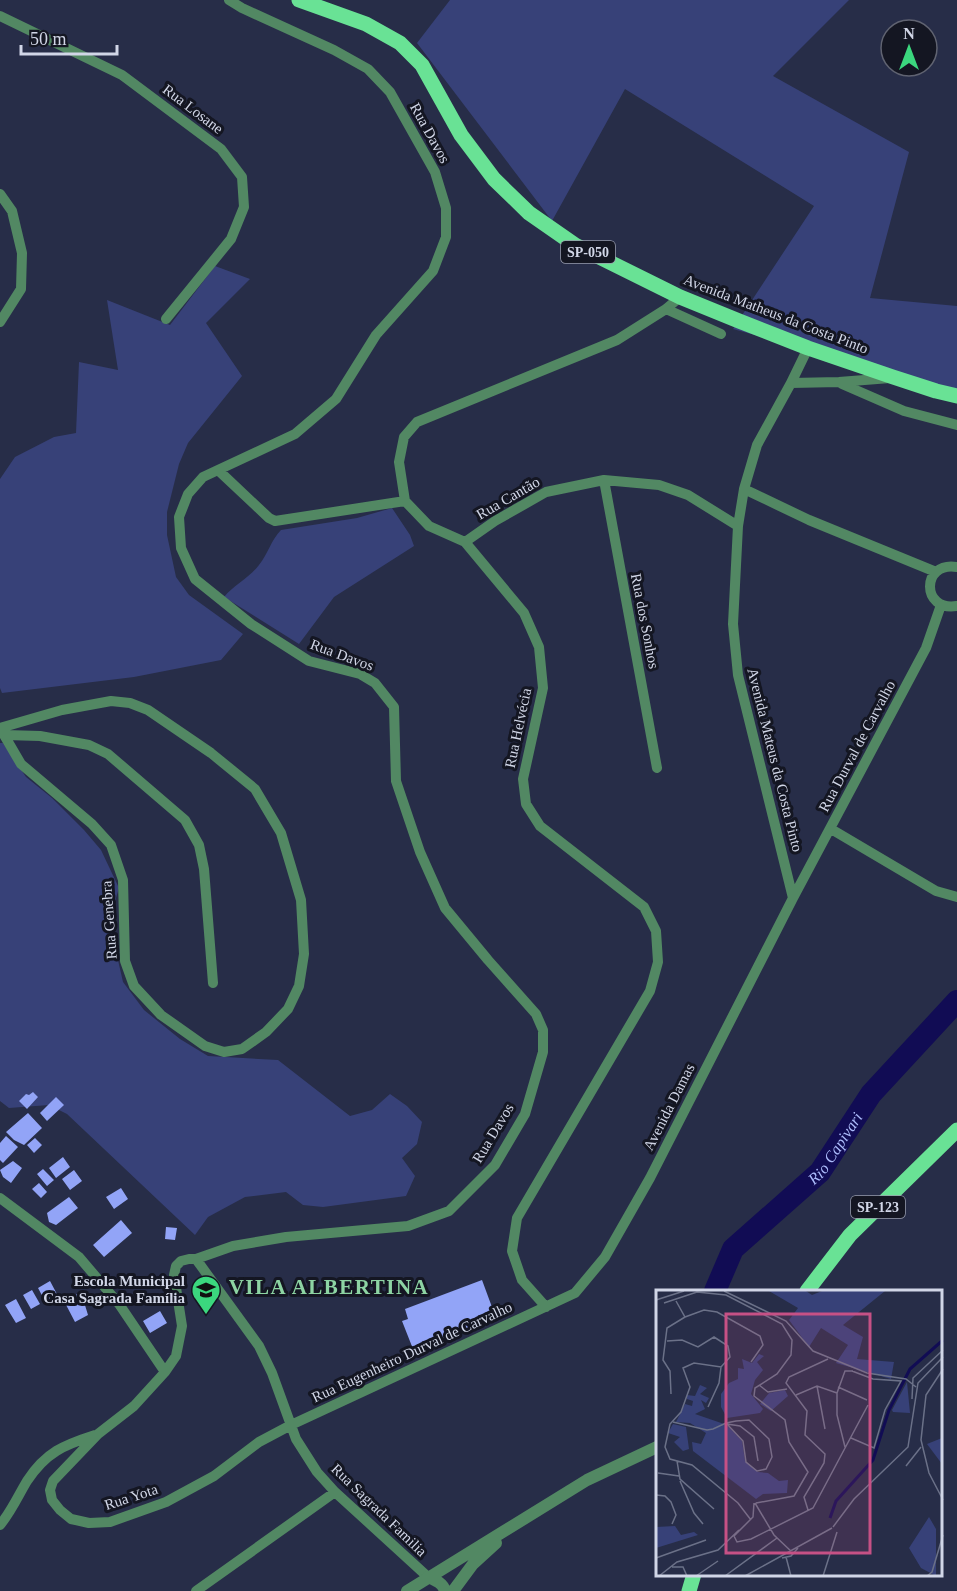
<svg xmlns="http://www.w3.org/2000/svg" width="957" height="1591" font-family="Georgia,serif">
  <rect width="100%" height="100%" fill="#272d48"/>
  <path fill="#374178" d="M 450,0 L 849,0 L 773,76 L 909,152 L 870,298 L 957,306 L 957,391 L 733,329 L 814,206 L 625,89 L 552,221 L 417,43 Z
    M 215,266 L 250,279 L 206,323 L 242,376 L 188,443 L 179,464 L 167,512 L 167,535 L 176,577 L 189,595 L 243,634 L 221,660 L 134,677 L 2,693 L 0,688 L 0,479 L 15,457 L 54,437 L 76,433 L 79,362 L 118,370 L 107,300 L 170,325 Z
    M 392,508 L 410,535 L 414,546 L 334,597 L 299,644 L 224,597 C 234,585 249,578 259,565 C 268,554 271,540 281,530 L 357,518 Z
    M 0,743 L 3,743 L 26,777 L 52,798 L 84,830 L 101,850 L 119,888 L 109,921 L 123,982 L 144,1010 L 180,1039 L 208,1056 L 278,1060 L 350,1116 L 372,1110 L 390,1094 L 407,1106 L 422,1122 L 417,1144 L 402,1158 L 415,1176 L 406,1196 L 323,1207 L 303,1205 L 286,1192 L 245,1197 L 208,1217 L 195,1235 L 67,1114 L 49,1105 L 9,1108 L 0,1101 Z"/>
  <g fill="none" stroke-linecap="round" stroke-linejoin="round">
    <path stroke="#110c54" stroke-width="22" id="s1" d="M 715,1291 L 733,1249 L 820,1172 L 871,1094 L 957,1001"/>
  </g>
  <path fill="#92a4f7" d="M 33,1092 L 38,1097 L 27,1109 L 19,1101 L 26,1094 L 29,1095 Z
    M 56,1097 L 64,1105 L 47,1121 L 40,1113 Z
    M 28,1113 L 42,1128 L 24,1145 L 14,1140 L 6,1132 Z
    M 6,1136 L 18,1147 L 3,1163 L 0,1160 L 0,1143 Z
    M 35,1138 L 42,1145 L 34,1153 L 27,1145 Z
    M 63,1157 L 70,1167 L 56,1178 L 49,1168 Z
    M 13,1161 L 22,1168 L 11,1183 L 3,1177 L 0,1170 Z
    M 43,1169 L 54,1180 L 47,1186 L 37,1174 Z
    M 74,1170 L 82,1181 L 70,1190 L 62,1179 Z
    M 39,1183 L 47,1192 L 41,1198 L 32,1189 Z
    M 121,1188 L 128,1199 L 114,1209 L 106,1197 Z
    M 69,1197 L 78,1208 L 56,1225 L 49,1222 L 47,1213 Z
    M 121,1220 L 132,1233 L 104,1257 L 93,1245 Z
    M 166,1227 L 177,1228 L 175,1240 L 165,1239 Z
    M 482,1280 L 496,1318 L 413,1349 L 402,1321 L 408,1319 L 405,1309 Z
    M 50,1281 L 58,1296 L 46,1303 L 38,1288 Z
    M 32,1290 L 40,1304 L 31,1309 L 23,1295 Z
    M 81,1292 L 88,1315 L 75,1322 L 64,1301 Z
    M 16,1299 L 26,1318 L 16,1323 L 5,1305 Z
    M 160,1311 L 167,1323 L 150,1333 L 143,1321 Z"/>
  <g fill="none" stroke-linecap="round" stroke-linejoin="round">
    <path stroke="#528863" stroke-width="10" d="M 0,16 L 122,75 L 221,149 L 242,177 L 244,207 L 231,239 L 166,319
      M 0,194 L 12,211 L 22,253 L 21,289 L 0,322
      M 666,309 L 721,334
      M 791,383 L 808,348
      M 842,384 L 904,411 L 957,425
      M 218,470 L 269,518 L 275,521 L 405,501
      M 604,480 L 657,768
      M 744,489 L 809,520 L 936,572
      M 465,542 L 495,521 L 546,492 L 604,480 L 659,485 L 688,495 L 738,526
      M 957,567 C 921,561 921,612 957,606
      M 0,728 L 62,710 L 111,701 L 130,703 L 148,710 L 211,753 L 255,789 L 281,833 L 301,900 L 304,954 L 299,986 L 288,1009 L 266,1032 L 242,1049 L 224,1052 L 205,1046 L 161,1015 L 134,986 L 125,961 L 123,880 L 111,845 L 92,824 L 21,764 L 0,728
      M 5,735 L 40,736 L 89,745 L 108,754 L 185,820 L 199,845 L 204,869 L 213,983
      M 831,829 L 936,891 L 957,897
      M 793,898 L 738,675 L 733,624 L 738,526 L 744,489 L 757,445 L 791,383 L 839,382 L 890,378
      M 0,1198 L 79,1257 L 119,1304 L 165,1372
      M 196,1259 L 233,1246 L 286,1237 L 408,1226 L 449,1211 L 495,1165 L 525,1114 L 543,1052 L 543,1030 L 536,1014 L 488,960 L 445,908 L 420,852 L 396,781 L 394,707 L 375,683 L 360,674 L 309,661 L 251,624 L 195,579 L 181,548 L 179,517 L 188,494 L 203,477 L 295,434 L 336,399 L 376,335 L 433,271 L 446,237 L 446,208 L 435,172 L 390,92 L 368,69 L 334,50 L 242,8 L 229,0
      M 546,1307 L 522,1280 L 512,1251 L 517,1218 L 650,991 L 658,962 L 656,931 L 644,907 L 540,826 L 526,804 L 523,779 L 543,688 L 539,647 L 524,613 L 465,542 L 429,526 L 405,501 L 399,462 L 404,437 L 417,422 L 617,340 L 666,309 L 680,297
      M 0,1525 C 11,1512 18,1496 27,1481 C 46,1452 64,1445 95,1435
      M 428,1577 L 335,1492 L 317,1472 L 296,1439 L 272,1373 L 259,1346 L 196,1259 L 189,1259 L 181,1261 L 176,1266 L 174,1275 L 182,1326 L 176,1356 L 165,1372 L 134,1406 L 98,1434 L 53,1481 L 50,1490 L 52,1500 L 60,1510 L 71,1519 L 89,1523 L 110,1522 L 166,1502 L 214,1476 L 259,1442 L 291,1425 L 575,1293 L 605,1257 L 650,1178 L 793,898 L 926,648 L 941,605
      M 196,1591 L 335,1492"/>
    <path stroke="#528863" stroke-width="12" d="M 428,1577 C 435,1580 443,1583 445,1591
      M 407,1591 L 587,1480 L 657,1447
      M 453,1591 L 473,1564 L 496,1543"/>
    <path stroke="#69e295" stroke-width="15" d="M 299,0 L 366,24 L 400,43 L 422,65 L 461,135 L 494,179 L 529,213 L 575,245 L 680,297 L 739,321 L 808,348 L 893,377 L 936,391 L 957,396
      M 807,1291 L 850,1235 L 957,1130
      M 689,1591 L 694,1574"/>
  </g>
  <defs>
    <g id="school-pin" transform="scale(1.5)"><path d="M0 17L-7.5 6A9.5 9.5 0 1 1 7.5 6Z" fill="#3bd77e" stroke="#141622"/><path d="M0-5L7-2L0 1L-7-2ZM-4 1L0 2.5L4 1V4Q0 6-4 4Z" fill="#111"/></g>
  </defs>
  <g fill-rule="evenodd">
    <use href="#school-pin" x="206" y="1290"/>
  </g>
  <g text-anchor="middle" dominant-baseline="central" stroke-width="6" stroke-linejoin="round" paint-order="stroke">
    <g fill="#141622" stroke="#989cac" stroke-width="1.5">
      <rect x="561" y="241" width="54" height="22" rx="4.5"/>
      <rect x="851" y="1196" width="54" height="22" rx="4.5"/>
    </g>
    <g font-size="14" font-weight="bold" fill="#d1d6e7">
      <text x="588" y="252">SP-050</text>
      <text x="878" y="1207">SP-123</text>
    </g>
    <g font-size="15" fill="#d1d6e7" stroke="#141622">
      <text transform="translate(193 109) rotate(37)">Rua Losane</text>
      <text transform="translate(430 133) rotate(61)">Rua Davos</text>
      <text transform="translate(776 314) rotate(21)">Avenida Matheus da Costa Pinto</text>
      <text transform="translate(508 498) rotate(-30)">Rua Cantão</text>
      <text transform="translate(645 621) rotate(79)">Rua dos Sonhos</text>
      <text transform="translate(342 655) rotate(20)">Rua Davos</text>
      <text transform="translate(518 728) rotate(-78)">Rua Helvécia</text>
      <text transform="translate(857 746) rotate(-62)">Rua Durval de Carvalho</text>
      <text transform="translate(775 760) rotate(76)">Avenida Mateus da Costa Pinto</text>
      <text transform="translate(109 920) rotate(-94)">Rua Genebra</text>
      <text transform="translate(669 1107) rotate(-63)">Avenida Damas</text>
      <text transform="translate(493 1133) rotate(-59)">Rua Davos</text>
      <text transform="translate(412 1352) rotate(-25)">Rua Eugenheiro Durval de Carvalho</text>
      <text transform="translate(131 1497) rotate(-18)">Rua Yota</text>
      <text transform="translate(379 1510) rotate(44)">Rua Sagrada Familia</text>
    </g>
    <g font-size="15" font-weight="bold" fill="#d1d6e7" stroke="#141622" text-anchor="end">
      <text x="185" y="1281">Escola Municipal<tspan x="185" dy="17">Casa Sagrada Família</tspan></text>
    </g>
    <g font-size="16" font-style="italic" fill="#acbbfb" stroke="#141622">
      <text stroke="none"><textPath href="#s1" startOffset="190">Rio Capivari</textPath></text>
    </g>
    <g font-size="21" font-weight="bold" letter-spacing="1.5" fill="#8dd4a3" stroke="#141622">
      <text x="329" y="1287">VILA ALBERTINA</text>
    </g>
  </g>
  <g transform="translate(656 1290)">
    <rect width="286" height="286" fill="#272d48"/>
    <path d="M 113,1 L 150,1 L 156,5 L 166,1 L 229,1 L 187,35 L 207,47 L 201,69 L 238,72 L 235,89 L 180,73 L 192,55 L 165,38 L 153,57 L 133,30 L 142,18 ZM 103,64 L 108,66 L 101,72 L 107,80 L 99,90 L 95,104 L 107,119 L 104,123 L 71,128 L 65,117 L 65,104 L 73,93 L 82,89 L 82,78 L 88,79 L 86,69 L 96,73 ZM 251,92 L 254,123 L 237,122 L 236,120 ZM 44,95 L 51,98 L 44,104 L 53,108 L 50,113 L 45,110 L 49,119 L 39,124 L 71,135 L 86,151 L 89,171 L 102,182 L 112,183 L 123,191 L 132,190 L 131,203 L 107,204 L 100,209 L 37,161 L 36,152 L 45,154 L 50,143 L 34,133 L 20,132 L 29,114 L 36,116 L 37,111 L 31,109 L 31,105 L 39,106 ZM 129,100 L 132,106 L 115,121 L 104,114 L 113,103 ZM 17,134 L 30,137 L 33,159 L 27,161 L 18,152 L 24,147 L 12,143 ZM 286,148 L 287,148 L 286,174 L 271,154 ZM 273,227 L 280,239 L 280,286 L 265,278 L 253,258 ZM 19,236 L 25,245 L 38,242 L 42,245 L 0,258 L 0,237 Z" fill="#374178"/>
    <path fill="none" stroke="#110c54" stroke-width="3" d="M 174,228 L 180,211 L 217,170 L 233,120 L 254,79 L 287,50"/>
    <path fill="none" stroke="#6b7188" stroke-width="1.5" d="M 68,1 L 130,31 L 157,61 L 211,83 L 250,89 L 260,97M 0,10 L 28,1M 20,11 L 29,27 L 48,20 L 61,22 L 104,46 L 107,55 L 95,72M 8,13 L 41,2 L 70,5 L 126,34 L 136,50 L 135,65 L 121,84 L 99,98 L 98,106 L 129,130 L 133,152 L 152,182 L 138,206 L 100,213M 11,51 L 26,50 L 42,57 L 58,47 L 72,56 L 74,67 L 65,77 L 38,73 L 27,78 L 34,97 L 25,122 L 14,134 L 9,157 L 14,169 L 36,175 L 82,213 L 95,230M 287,79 L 270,105 L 265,150 L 273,183 L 287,210M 103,95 L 112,102 L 131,99M 161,96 L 169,139M 182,97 L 211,110M 15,104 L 14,81 L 7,70 L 11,38 L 29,27M 140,105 L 161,96 L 181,103M 256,109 L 257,88 L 287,60M 52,117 L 63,93 L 65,77M 17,132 L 51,140 L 57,139 L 70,133 L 80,131 L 93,130 L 113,149 L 116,167 L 110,179 L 101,181 L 90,172 L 87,151 L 70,133M 71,134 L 84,136 L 98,147 L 102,171M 195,148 L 218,158 L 229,120 L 245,91 L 217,89 L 196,81M 189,157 L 181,125 L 181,103 L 189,81 L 197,81M 21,171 L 24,189 L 58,219M 250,176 L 265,157M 2,183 L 23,186M 24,191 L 38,223 L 47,234M 0,205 L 9,206 L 15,212 L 20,225 L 16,234M 98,213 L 97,227 L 78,246 L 81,252 L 95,249 L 157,218 L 212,115M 99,213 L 118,245 L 138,264M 152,220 L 148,207 L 168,173 L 169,164 L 149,145 L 151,121 L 130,93 L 133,87 L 172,69M 177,237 L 198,209 L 252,157 L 262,93 L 287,67M 130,267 L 135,286M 0,268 L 50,250M 126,268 L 135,266 L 142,258M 16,277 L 27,277 L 31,286M 3,286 L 21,272 L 62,260 L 83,240M 40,286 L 62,271M 69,286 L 121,248M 89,286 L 176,238M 167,286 L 181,242M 271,286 L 276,282 L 287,245"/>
    <path fill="#c65185" fill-opacity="0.15" stroke="#c65185" stroke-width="3" d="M 70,24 L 214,24 L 214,263 L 70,263 Z"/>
    <rect width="286" height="286" fill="none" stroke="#d1d6e7" stroke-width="3"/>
  </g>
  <g transform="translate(909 48)"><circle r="28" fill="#141622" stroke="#606371" stroke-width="1.5"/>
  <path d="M0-4.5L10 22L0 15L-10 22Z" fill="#3bd77e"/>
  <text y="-9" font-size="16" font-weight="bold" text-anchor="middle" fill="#d1d6e7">N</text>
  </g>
  <path d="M21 45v9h96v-9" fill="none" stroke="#d1d6e7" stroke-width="3"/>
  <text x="30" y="45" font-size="18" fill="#d1d6e7" stroke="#141622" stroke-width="4.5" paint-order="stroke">50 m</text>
</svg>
